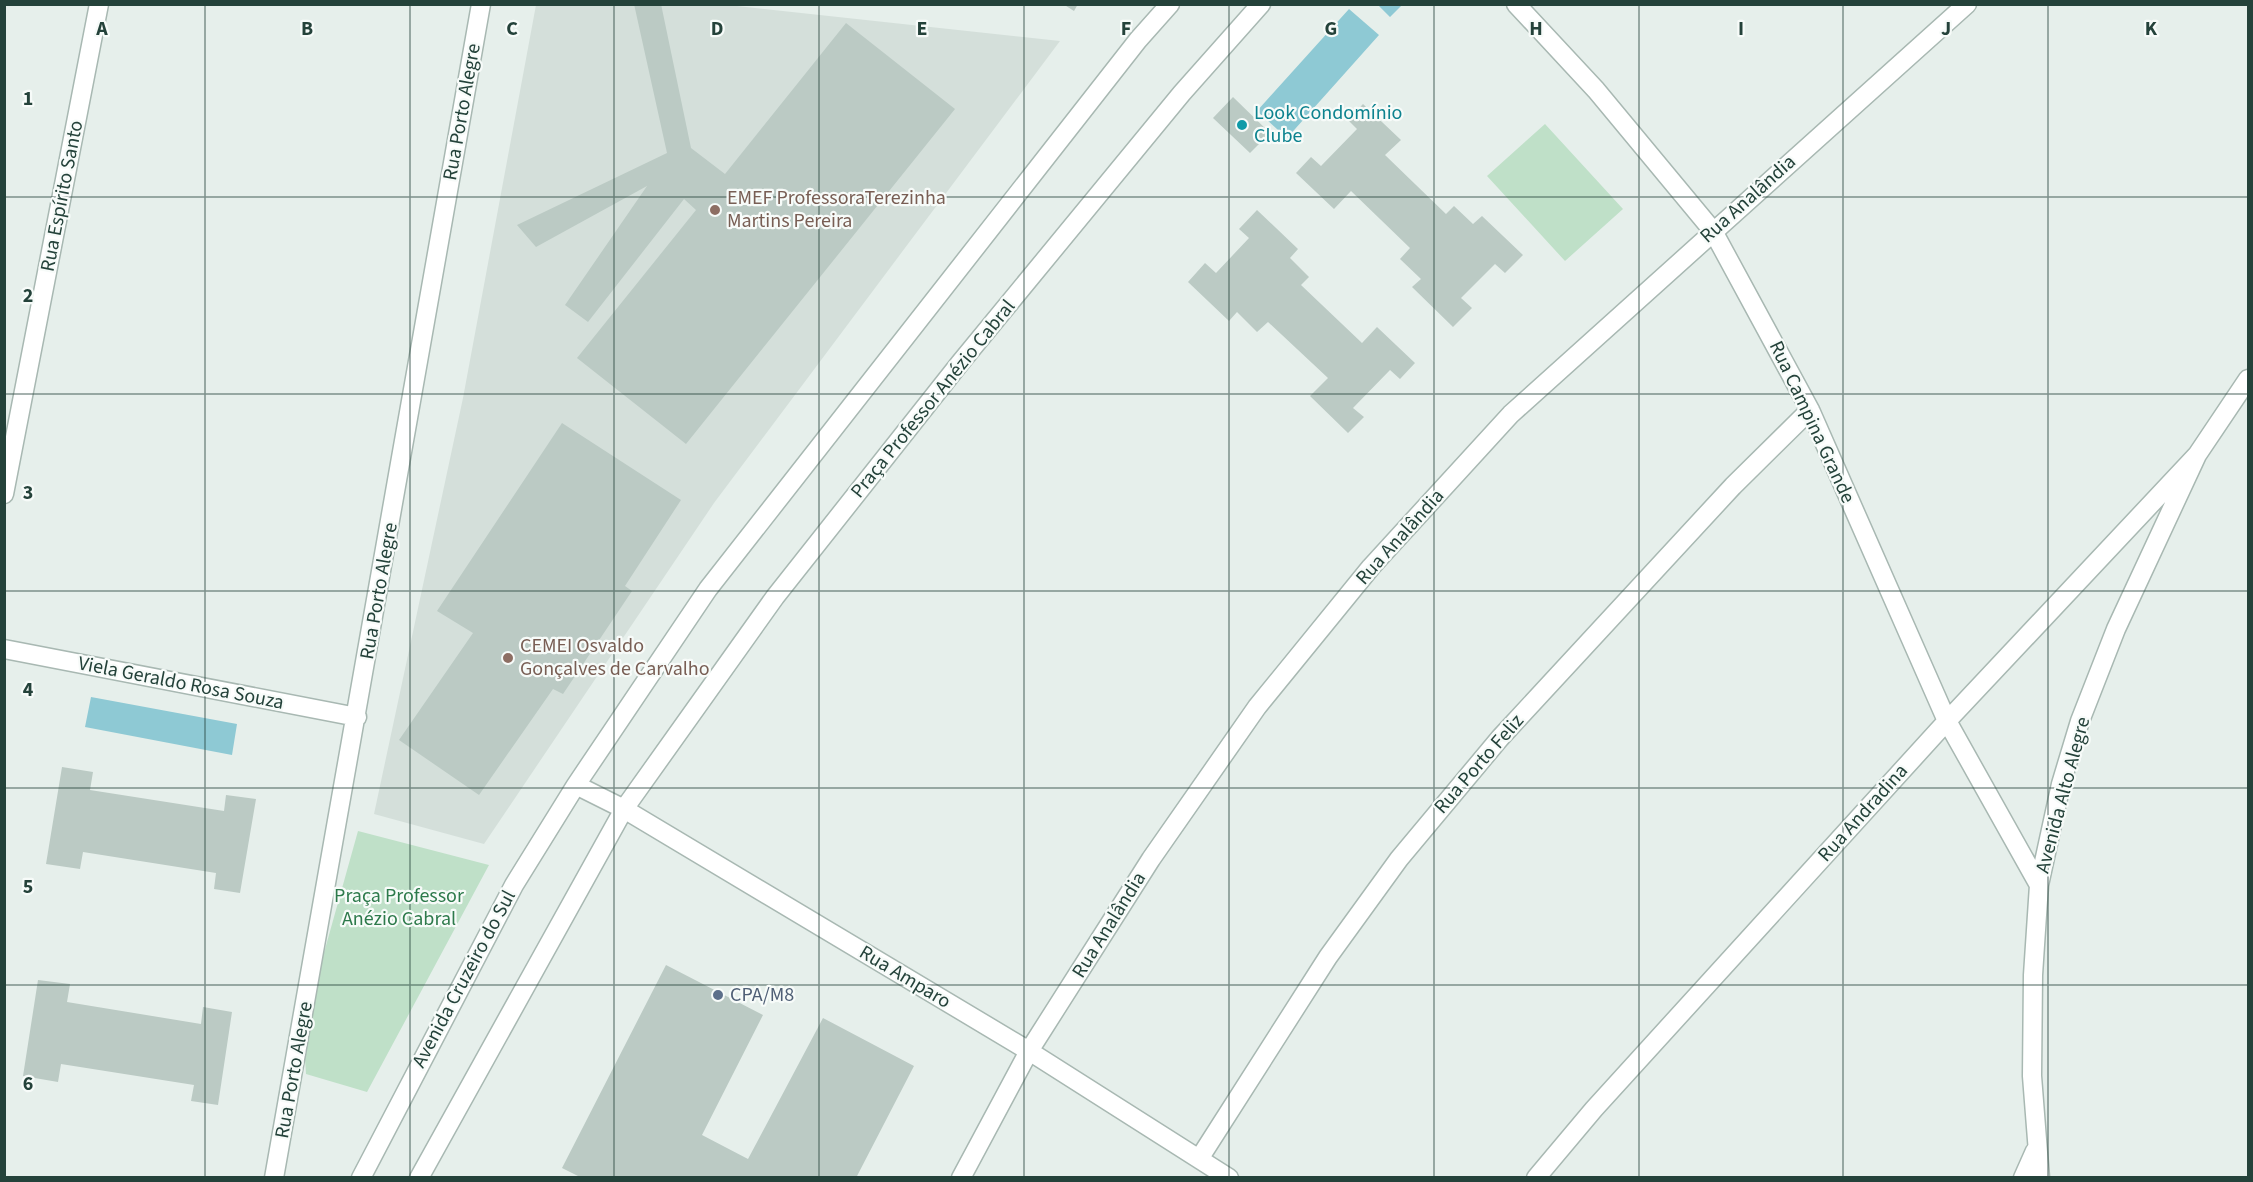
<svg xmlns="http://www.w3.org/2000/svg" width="2253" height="1182" font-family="'Source Sans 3',sans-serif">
  <rect width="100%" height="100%" fill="#e6efeb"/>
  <path fill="#d4dfda" d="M 536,5 L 728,5 L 1060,41 L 714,503 L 484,844 L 374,814 L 463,398 Z"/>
  <path fill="#bfe0c8" d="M 1545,124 L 1623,209 L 1565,261 L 1487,176 Z
    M 358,831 L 489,865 L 367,1092 L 306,1074 L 303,1028 Z"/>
  <path fill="#8ec9d4" d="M 1378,5 L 1402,5 L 1390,17 Z
    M 1349,9 L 1379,35 L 1287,138 L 1257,111 Z
    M 91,697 L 237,724 L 232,755 L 85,727 Z"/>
  <path fill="#bbcac4" d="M 634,4 L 661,4 L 691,148 L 725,174 L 846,23 L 955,109 L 686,444 L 577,358 L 696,210 L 684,199 L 588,322 L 565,305 L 647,186 L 536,247 L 517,225 L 667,153 Z
    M 1063,4 L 1078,4 L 1074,11 Z
    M 1233,97 L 1270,133 L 1250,153 L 1213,118 Z
    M 1363,104 L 1401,140 L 1385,155 L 1446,214 L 1454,206 L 1473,224 L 1482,216 L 1523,255 L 1505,273 L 1495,264 L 1461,298 L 1472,308 L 1453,327 L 1412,287 L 1421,279 L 1400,259 L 1410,248 L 1351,191 L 1334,209 L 1296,173 L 1311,157 L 1321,166 L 1357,129 L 1348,120 Z
    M 1257,210 L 1298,249 L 1290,258 L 1309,277 L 1301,285 L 1362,343 L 1377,327 L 1415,363 L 1400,379 L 1390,370 L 1353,408 L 1364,417 L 1348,433 L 1310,396 L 1328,378 L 1268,322 L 1257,332 L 1237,312 L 1229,321 L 1188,282 L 1205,263 L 1216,273 L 1249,238 L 1239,229 Z
    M 562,423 L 681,500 L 625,586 L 632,591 L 563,694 L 553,689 L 479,795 L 399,740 L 473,633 L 437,611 Z
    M 62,767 L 93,772 L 90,790 L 224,811 L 226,795 L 256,799 L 240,893 L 214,889 L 216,873 L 83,852 L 80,869 L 46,864 Z
    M 666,965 L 763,1015 L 702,1135 L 748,1159 L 823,1018 L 914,1066 L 856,1178 L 582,1178 L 562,1168 Z
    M 38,980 L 70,984 L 67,1002 L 201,1024 L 203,1007 L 232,1012 L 218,1105 L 191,1101 L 194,1085 L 61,1064 L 58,1082 L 23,1076 Z"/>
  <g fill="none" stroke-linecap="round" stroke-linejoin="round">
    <g stroke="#a8b8b2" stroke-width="21">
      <path id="minor" d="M 1516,4 L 1596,90 L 1713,231 L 1810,410 L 1947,721 L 2039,885
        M 4,494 L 99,4
        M 4,649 L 357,717
        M 576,785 L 624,809 L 1029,1051 L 1229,1178
        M 1199,1159 L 1328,957 L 1399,859 L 1500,738 L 1733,486 L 1810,410
        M 274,1178 L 481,4
        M 361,1178 L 514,885 L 576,785 L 708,589 L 1138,40 L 1170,4
        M 419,1178 L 624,809 L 775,597 L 960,363 L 1182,93 L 1261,4
        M 961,1178 L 1029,1051 L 1151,859 L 1257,707 L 1371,567 L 1511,414 L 1967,4
        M 1536,1178 L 1594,1109 L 1947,721 L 2197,455
        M 2023,1178 L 2035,1151
        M 2040,1178 L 2032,1076 L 2033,975 L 2039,885 L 2061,784 L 2080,721 L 2116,629 L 2197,455 L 2248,379"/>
    </g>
    <use href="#minor" stroke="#fff" stroke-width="18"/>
  </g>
  <path fill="none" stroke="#24423a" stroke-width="1.5" stroke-opacity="0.55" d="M 205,4 L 205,1178M 410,4 L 410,1178M 614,4 L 614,1178M 819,4 L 819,1178M 1024,4 L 1024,1178M 1229,4 L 1229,1178M 1434,4 L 1434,1178M 1639,4 L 1639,1178M 1843,4 L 1843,1178M 2048,4 L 2048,1178M 4,197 L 2248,197M 4,394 L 2248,394M 4,591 L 2248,591M 4,788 L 2248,788M 4,985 L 2248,985"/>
  <circle fill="#0f9aa8" stroke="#f7fbf9" stroke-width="2" cx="1242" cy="125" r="6"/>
  <g fill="#8d6e63" stroke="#f7fbf9" stroke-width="2">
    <circle cx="715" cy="210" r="6"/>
    <circle cx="508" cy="658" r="6"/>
  </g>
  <circle fill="#5c6f8a" stroke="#f7fbf9" stroke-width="2" cx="718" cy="995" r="6"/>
  <g text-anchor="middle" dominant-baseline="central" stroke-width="4.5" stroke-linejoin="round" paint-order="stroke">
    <g font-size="20" fill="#24423a" stroke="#f7fbf9">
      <text transform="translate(462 112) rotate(-80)">Rua Porto Alegre</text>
      <text transform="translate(62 196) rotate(-79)">Rua Espírito Santo</text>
      <text transform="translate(1748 199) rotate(-42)">Rua Analândia</text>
      <text transform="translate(933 399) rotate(-51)">Praça Professor Anézio Cabral</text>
      <text transform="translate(1812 422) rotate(65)">Rua Campina Grande</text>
      <text transform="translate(1400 537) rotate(-48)">Rua Analândia</text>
      <text transform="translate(379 591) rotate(-80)">Rua Porto Alegre</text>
      <text transform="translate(181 683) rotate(11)">Viela Geraldo Rosa Souza</text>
      <text transform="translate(1479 764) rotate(-49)">Rua Porto Feliz</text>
      <text transform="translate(2063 795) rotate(-75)">Avenida Alto Alegre</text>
      <text transform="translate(1863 813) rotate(-48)">Rua Andradina</text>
      <text transform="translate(1109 925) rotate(-58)">Rua Analândia</text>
      <text transform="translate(905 977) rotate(31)">Rua Amparo</text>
      <text transform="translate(464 979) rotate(-62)">Avenida Cruzeiro do Sul</text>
      <text transform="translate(294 1070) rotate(-80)">Rua Porto Alegre</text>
    </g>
    <g font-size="20" fill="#0d838f" stroke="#f7fbf9" text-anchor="start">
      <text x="1254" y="113">Look Condomínio<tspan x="1254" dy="23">Clube</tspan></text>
    </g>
    <g font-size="20" fill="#785e54" stroke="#f7fbf9" text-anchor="start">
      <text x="727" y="198">EMEF ProfessoraTerezinha<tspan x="727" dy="23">Martins Pereira</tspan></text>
      <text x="520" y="646">CEMEI Osvaldo<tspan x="520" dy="23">Gonçalves de Carvalho</tspan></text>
    </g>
    <g font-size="20" fill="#2d7a4b" stroke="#f7fbf9">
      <text x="399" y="896">Praça Professor<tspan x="399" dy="23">Anézio Cabral</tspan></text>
    </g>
    <g font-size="20" fill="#4e5e75" stroke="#f7fbf9" text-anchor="start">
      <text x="730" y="995">CPA/M8</text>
    </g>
  </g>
  <g font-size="20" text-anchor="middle" font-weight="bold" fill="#24423a" stroke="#f7fbf9" stroke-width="4.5" stroke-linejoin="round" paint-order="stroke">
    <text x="102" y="35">A</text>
    <text x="307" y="35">B</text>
    <text x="512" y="35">C</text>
    <text x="717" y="35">D</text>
    <text x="922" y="35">E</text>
    <text x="1126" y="35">F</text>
    <text x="1331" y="35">G</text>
    <text x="1536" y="35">H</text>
    <text x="1741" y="35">I</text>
    <text x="1946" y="35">J</text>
    <text x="2151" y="35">K</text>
    <text x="28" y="105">1</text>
    <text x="28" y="302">2</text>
    <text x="28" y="499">3</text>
    <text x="28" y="696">4</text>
    <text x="28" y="893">5</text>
    <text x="28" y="1090">6</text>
  </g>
  <rect width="2253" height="1182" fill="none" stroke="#24423a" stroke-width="12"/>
</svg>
